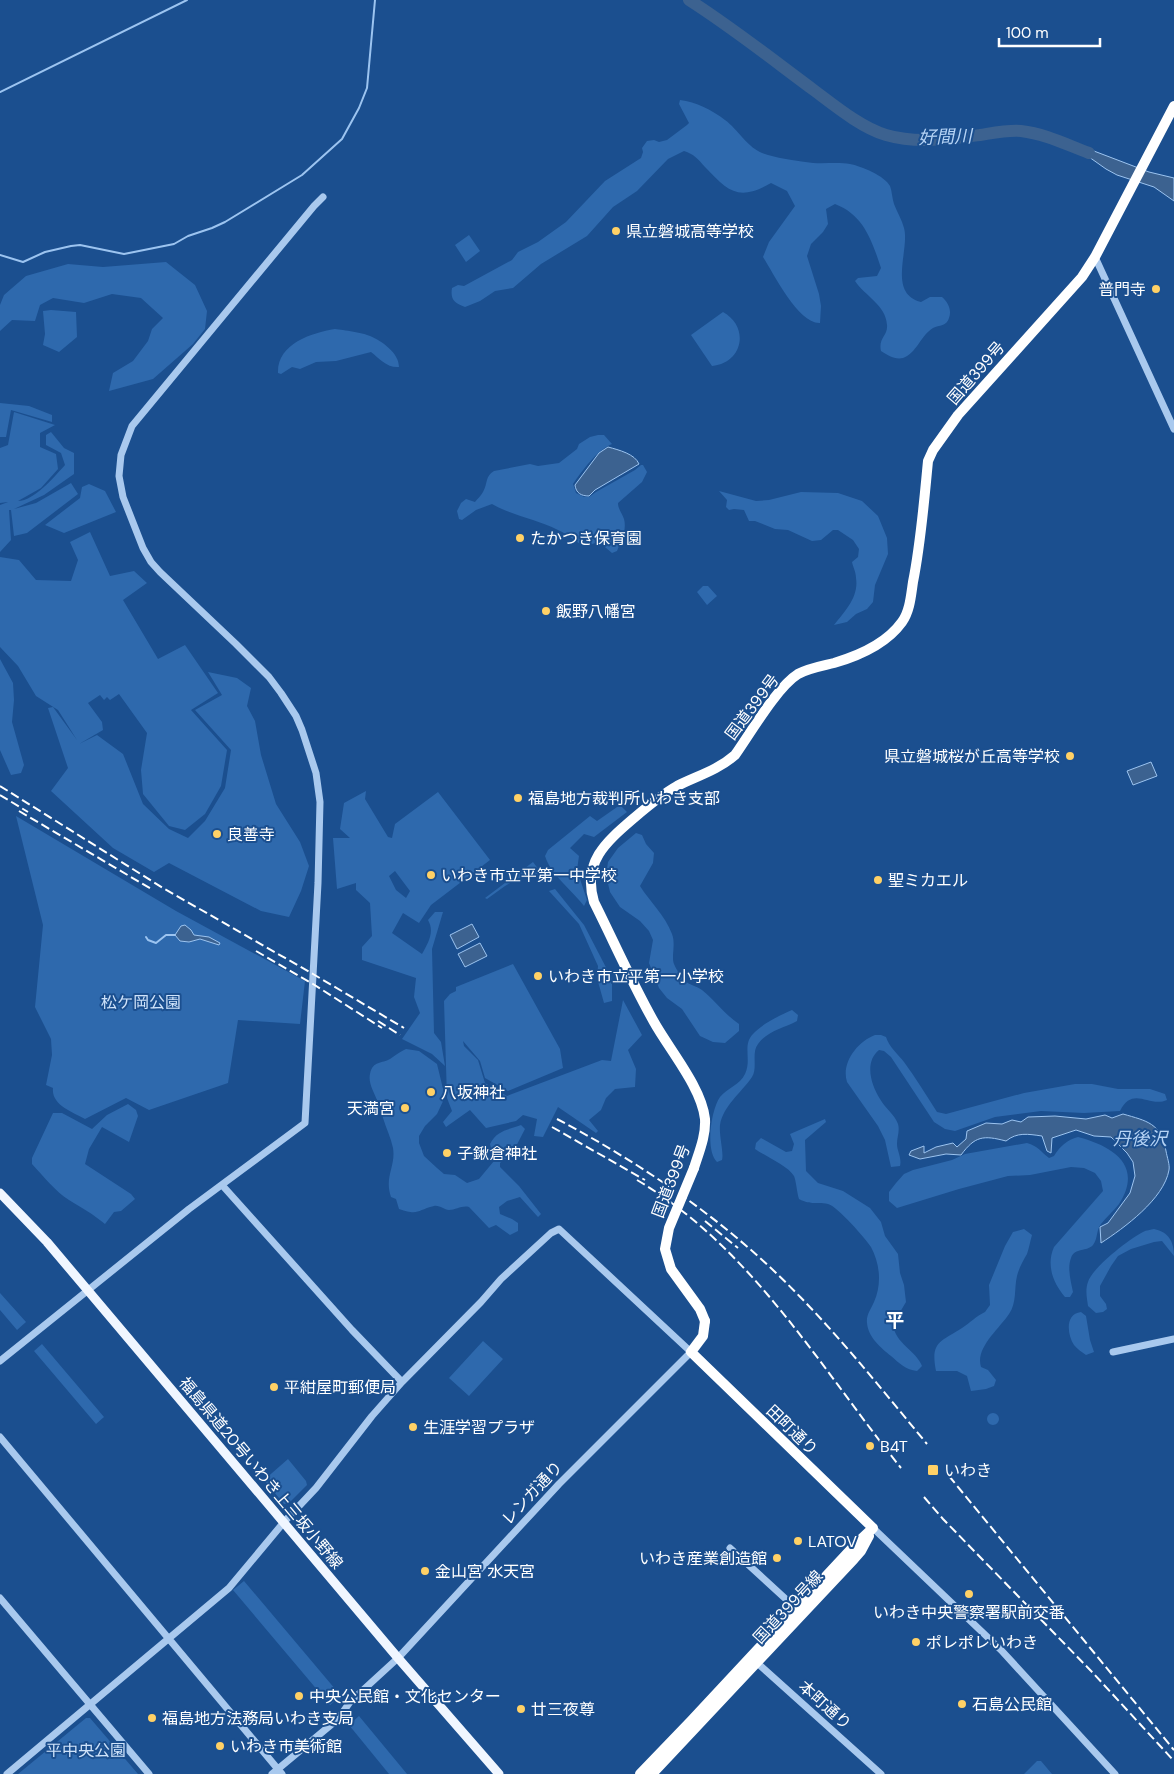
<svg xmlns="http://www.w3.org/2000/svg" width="1174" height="1774" font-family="'DM Sans','Noto Sans JP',sans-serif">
  <rect width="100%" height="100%" fill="#1b4f8f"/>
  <path fill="#2e69ad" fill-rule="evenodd" d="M 680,100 C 696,102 712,110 725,120 C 739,130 749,151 768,155 C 782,159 798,161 813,163 C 825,164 838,162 850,164 C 861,166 885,176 890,186 C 892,191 892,198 894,204 C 897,212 902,220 904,228 C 910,250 887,293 921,302 L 930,297 L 942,297 C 948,302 952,310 949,318 C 947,326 939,325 933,328 C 921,335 916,354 903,358 C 895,360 887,355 881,351 C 878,338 888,336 887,325 C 886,305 865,296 855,281 L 858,278 L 877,276 L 881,268 C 872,241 864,215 835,204 L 826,209 L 828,224 L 823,232 L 811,244 L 807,256 L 819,294 L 821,306 L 820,323 C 798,324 774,274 763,257 L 769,242 L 795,206 L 787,191 L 771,183 C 738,202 728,191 705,167 C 698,159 694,154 684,151 L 668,159 L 637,191 L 613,207 L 587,236 L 541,264 L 513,288 L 495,291 L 480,301 L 465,307 C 455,303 450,300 452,288 L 458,285 L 464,286 L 512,260 L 518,252 L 538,242 L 566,222 L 605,181 L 641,158 L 643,152 L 642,148 L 647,141 L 654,140 L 659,142 L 667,140 L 687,125 L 689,123 L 679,104 Z
    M 469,235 L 480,251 L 466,262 L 455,245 Z
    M 166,262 L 195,285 L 207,311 L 205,329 L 193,344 L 153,379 L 109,391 L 113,373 L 133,361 L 148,341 L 152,329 L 163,318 L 141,298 L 112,294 L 84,303 L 53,298 L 40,305 L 35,321 L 12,320 L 0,331 L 0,305 L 4,295 L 26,276 L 68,264 L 103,267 Z
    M 51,310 L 76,312 L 77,337 L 59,352 L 43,345 L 45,334 L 43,311 Z
    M 723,312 C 750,327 743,363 712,366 L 691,335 Z
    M 335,329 C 343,330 364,333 370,336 C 382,341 399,353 399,367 C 387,368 380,359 371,352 L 336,361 L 316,362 L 300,369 L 292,367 L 281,374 L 278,373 C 277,344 311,333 335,329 Z
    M 0,403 L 29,406 L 52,415 L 52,422 L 11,410 L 6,437 L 0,437 Z
    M 14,412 L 55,425 L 40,433 L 40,447 L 56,454 L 58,469 L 41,488 L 18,501 C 34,501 54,477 65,465 L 61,453 L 46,445 L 46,435 L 51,432 L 64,448 L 74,453 L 74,474 L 44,495 L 14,509 L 36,503 L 71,483 L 78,494 L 27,533 L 14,536 L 11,510 L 9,510 L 11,540 L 0,552 L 0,505 L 8,502 L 0,503 L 0,448 L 8,445 Z
    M 598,435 L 604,435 L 612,444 C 597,450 582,471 573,484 L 576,493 L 584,497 L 589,497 L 596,492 L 635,470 L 641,465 L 643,465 L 647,472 L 642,482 L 618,503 C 618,509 622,513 624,519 C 627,530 621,541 617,551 L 612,553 L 599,542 L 585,546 C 575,542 568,534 558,530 C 536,519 513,516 492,504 L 476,510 L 462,520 L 459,519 L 457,511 L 461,503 L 466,499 L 475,502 C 477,499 481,496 483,492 C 488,483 485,476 494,471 L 530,464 L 538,466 L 559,463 L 577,449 L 579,444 L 590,437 Z
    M 89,484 L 105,491 L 116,512 L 64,533 L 45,525 L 80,498 L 82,487 Z
    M 719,491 L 756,501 L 769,500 L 801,492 L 838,493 L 862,501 L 878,516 L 887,538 L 888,554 L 875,585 L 873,602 L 867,609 L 856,614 L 847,622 L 834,625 C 845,611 859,597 856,578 C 856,572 853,567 852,562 L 858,557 L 859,549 L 853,540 L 838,530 L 833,530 L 821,540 L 812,541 L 788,530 L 775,529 L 755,521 L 749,521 L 744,510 L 734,509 L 729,510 L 726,507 L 727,500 Z
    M 90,532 L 110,576 L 134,571 L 147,583 L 123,600 L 158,659 L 185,645 L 218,693 L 191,710 L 227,750 L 221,786 L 205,814 L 185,830 L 169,826 L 143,794 L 141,770 L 147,733 L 119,694 L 110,700 L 107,697 L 104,700 L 100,695 L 88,703 L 102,722 L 103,730 L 79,744 L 97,735 L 123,754 L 143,804 L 169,829 L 188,838 L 205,821 L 225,788 L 231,750 L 195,710 L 222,695 L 208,672 L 237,678 L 251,688 L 247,706 L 255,721 L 261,755 L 276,804 L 300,842 L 309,866 L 301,891 L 289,917 L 261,911 L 169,863 L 154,872 L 113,848 L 51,791 L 68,768 L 48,708 L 53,707 L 77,740 L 58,710 L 36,696 L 18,666 L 0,647 L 0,557 L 19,560 L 36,580 L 71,581 L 78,560 L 70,542 Z
    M 703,586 L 708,586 L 717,596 L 707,605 L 697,592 Z
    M 0,659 L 13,683 L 14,700 L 12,722 L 24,765 L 21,773 L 11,775 L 0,750 Z
    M 366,791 L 365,799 L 388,837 L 392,838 L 395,824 L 438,792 L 490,860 L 431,905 L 419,923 L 403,913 L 392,933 L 422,954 C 428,943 435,932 428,920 L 435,912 L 443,912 L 432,949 L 434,1033 L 441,1042 L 445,1066 L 432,1054 L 402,1039 L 420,1013 L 414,997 L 416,978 L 362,960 L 362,947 L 372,936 L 370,903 L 356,890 L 356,883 L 337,889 L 333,838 L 350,838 L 340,829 L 344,803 ZM 395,871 L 410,891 L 406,898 L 396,890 L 389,876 Z
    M 620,805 L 627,812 L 594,837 L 584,834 L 570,848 L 579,856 L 577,870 L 587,900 L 584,906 C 571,889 551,875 545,856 L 548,850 L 590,816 L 597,821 Z
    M 16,816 L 176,911 L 305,981 L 300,1024 L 238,1020 L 228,1083 L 149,1110 L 126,1098 L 85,1119 C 73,1112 51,1105 53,1088 L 46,1085 L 52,1055 L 51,1039 L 35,1007 L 43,925 Z
    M 636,833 L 642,835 L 646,844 L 654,853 L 653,863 L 640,886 C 650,902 665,915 672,934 C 676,944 671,957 674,964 C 676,969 681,977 685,981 C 689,985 697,986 702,990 C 716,1001 723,1013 739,1024 L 739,1031 L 725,1043 L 713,1042 L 700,1036 L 682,1009 L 667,998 L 659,988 L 649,963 L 653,940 L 649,931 L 640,921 L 620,907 L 610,892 L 606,875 L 608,862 L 618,848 Z
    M 533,862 L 545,878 L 543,883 L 531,871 L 505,886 L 487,899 L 485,898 Z
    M 555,889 L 584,925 L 612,979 L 612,1001 L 604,1003 L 597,978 L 598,966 L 579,924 L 549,891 Z
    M 513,964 L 560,1049 L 563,1068 L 508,1091 L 485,1078 L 480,1061 L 463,1041 L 464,1046 L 478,1060 L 485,1083 L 507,1096 L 602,1060 L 611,1061 L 623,1000 L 642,1035 L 628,1050 L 636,1069 L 635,1087 L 615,1089 L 606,1098 L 601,1110 L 589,1120 L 598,1131 L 596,1133 L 558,1107 L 543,1137 L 534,1136 L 537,1119 L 523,1115 L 516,1121 L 486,1128 L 470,1110 L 446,1127 L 443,1122 L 452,1111 L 447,1098 L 444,1001 L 450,994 L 456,991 L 456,987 Z
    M 792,1010 L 798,1015 L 797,1021 C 784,1028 767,1031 758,1044 C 751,1053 758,1068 752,1077 C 741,1093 723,1106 720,1125 C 719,1137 724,1152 722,1160 L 717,1162 C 705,1150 711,1110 720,1097 C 727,1088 740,1085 745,1074 C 752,1060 742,1045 753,1034 C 763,1023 779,1016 792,1010 Z
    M 875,1035 L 881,1035 L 886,1037 C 889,1047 898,1054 904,1062 C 916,1078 926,1095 937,1112 L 946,1114 L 1024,1093 L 1075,1084 L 1092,1084 L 1118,1089 L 1150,1089 L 1165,1094 L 1167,1100 C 1149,1108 1133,1085 1120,1111 L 1084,1113 L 1041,1111 L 995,1117 L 955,1131 L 945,1129 L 934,1122 L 891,1057 L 884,1051 L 879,1050 C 864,1062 871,1085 880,1099 C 885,1108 895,1115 898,1124 C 900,1131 897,1137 897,1144 C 897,1151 902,1158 900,1166 L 891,1167 L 885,1140 L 878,1126 L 847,1082 C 841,1063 857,1042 875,1035 Z
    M 406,1049 L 419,1051 L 437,1064 L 445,1097 L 437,1114 L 425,1126 L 419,1136 L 419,1143 L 424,1156 L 437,1168 L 444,1174 L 455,1175 L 467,1183 L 479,1179 L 494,1161 L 490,1144 C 497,1130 508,1130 521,1125 L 525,1129 L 510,1158 L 504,1159 L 500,1163 L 500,1167 L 519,1186 L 541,1214 L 538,1217 L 520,1197 L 507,1201 L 499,1207 L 500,1214 L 512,1219 L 518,1223 L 518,1231 L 510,1235 L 496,1225 L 489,1228 L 469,1207 C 462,1205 456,1210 449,1210 C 444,1210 440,1205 434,1206 C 417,1210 419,1216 399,1209 L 396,1199 L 391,1197 C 384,1177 396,1166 393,1148 C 391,1138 386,1128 383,1118 C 381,1112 380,1106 377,1100 C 374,1092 368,1083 370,1074 C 373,1060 382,1064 390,1059 C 395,1056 399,1052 406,1049 Z
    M 128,1104 L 136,1110 L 138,1116 L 129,1142 L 102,1127 L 89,1149 L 85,1164 L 131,1194 L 135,1199 L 121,1211 L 114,1212 L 105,1224 C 93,1214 82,1208 69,1200 C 55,1191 44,1177 32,1164 L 32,1158 L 53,1113 L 62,1113 L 92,1129 L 107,1115 Z
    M 825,1119 L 826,1122 L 805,1140 L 806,1171 L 818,1183 L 843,1191 L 870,1208 L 881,1222 L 885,1236 L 898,1254 L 900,1273 L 904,1285 L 906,1302 L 893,1324 C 895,1344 916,1350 922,1366 L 917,1371 C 906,1370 899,1363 891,1356 C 881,1348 868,1337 867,1323 C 866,1315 871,1309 874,1302 C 882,1284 880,1264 871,1247 C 866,1239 837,1206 828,1204 C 817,1201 812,1206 799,1199 C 797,1193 796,1180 794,1176 C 788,1166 765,1156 755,1149 L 756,1143 L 761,1138 L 786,1152 L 792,1151 L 794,1144 L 790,1134 Z
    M 1078,1137 C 1112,1146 1144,1165 1119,1204 C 1114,1211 1106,1217 1101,1224 C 1096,1230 1098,1239 1093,1245 C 1087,1252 1075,1247 1071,1258 C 1067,1268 1071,1282 1073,1292 L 1070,1297 L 1065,1297 C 1053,1283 1046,1265 1054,1247 L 1103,1191 L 1101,1181 L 1095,1173 L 1084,1168 L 1071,1167 L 1030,1175 L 1008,1176 L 959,1189 L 897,1208 L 889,1201 L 889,1192 L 896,1183 L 904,1174 L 913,1170 L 952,1160 L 965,1154 L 1027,1143 C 1038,1146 1040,1151 1049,1158 L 1054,1156 C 1060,1146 1067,1140 1078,1137 Z
    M 1024,1229 L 1032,1235 C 1030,1242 1029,1248 1027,1254 C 1023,1261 1019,1268 1017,1276 C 1014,1288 1017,1303 1009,1314 C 999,1329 975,1348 981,1367 L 988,1370 L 996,1380 L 994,1386 L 986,1389 L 971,1391 L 967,1376 L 957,1371 L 936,1371 C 930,1341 941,1342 962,1328 C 970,1323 976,1316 985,1312 L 990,1305 L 989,1285 L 1005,1246 L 1013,1232 Z
    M 1154,1229 C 1169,1232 1174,1242 1174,1256 L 1162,1241 L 1154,1242 L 1131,1249 L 1118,1256 L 1111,1266 L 1100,1286 L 1100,1296 L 1106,1304 L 1107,1309 L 1103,1312 L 1096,1313 L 1088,1306 C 1087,1298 1085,1290 1088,1282 C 1092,1268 1129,1239 1143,1232 C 1146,1230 1151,1230 1154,1229 Z
    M 0,1293 L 26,1322 L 17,1330 L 0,1310 Z
    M 1081,1312 L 1086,1316 L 1090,1340 L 1094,1352 L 1086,1355 C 1082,1352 1077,1349 1074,1345 C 1067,1334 1065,1314 1081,1312 Z
    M 483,1341 L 503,1359 L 469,1396 L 449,1378 Z
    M 42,1344 L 104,1417 L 96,1424 L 34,1351 Z
    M987 1419a6 6 0 1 1 12 0a6 6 0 1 1-12 0Z
    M 288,1459 L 306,1481 L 307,1485 L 289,1503 L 284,1504 L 264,1480 Z
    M 244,1581 L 341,1696 L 330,1705 L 233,1590 Z
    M 359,1716 L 407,1774 L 389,1774 L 349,1725 Z
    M 86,1718 L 90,1718 L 138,1774 L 18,1774 Z
    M 1037,1761 L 1041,1761 L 1052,1774 L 1024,1774 Z"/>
  <path fill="#3c6290" stroke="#9cc4f0" d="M 1065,140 L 1149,172 L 1174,178 L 1174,201 L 1154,187 L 1117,175 L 1106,169 Z
    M 608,447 C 619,450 635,454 639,464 L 595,490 L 589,496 C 581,496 576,493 575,485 L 599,453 Z
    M 1151,762 L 1157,776 L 1133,785 L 1127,771 Z
    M 472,924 L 479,937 L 457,949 L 450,935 Z
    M 185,925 L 191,930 L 194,935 L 209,937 L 220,943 L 219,945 L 200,939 L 189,942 L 180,941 L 175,935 L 181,926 Z
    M 480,943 L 487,956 L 465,967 L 458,954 Z
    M 1123,1114 C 1147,1121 1161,1123 1166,1151 C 1167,1157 1170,1165 1169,1170 C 1164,1199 1124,1228 1101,1243 L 1100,1227 L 1108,1223 L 1130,1193 L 1135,1176 L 1133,1162 L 1127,1153 L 1111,1137 L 1094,1136 L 1076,1130 L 1052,1138 L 1051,1153 L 1047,1151 L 1042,1136 C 1028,1134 1017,1132 1006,1141 C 983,1135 975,1136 961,1155 L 946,1154 L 920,1159 L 909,1155 L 911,1151 L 924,1146 L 924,1153 L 936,1147 L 953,1143 L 957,1147 L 966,1139 L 967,1131 L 986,1123 L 1002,1124 L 1012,1120 L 1021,1122 L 1028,1117 L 1055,1116 L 1086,1119 L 1105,1115 L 1112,1118 Z"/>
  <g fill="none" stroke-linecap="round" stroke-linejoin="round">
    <path stroke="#9cc4f0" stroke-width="2" d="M 0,92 L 187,0
      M 0,255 L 23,262 L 45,252 L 71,246 L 80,245 L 124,254 L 174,244 L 188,236 L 212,228 L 225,222 L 302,175 L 342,139 L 359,108 L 367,88 L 375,0
      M 146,937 L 148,940 L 156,943 L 166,935 L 175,935"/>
    <path stroke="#3c6290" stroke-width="12" d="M 689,0 C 733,28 773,60 815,91 C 835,106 862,128 886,135 C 917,144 948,139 980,135 C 993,133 1007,130 1021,131 C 1046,134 1067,145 1089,153"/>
    <path stroke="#a9c9ee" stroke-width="7" d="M 1095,257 L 1174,429
      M 222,1185 L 352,1330 L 402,1382
      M 1113,1352 L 1174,1339
      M 0,1361 L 189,1209 L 305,1123 L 318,883 L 320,802 L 316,773 L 302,730 L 296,716 L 281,693 L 269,677 L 236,644 L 160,572 L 151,562 L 143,548 L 123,497 L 119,476 L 121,455 L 132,426 L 314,206 L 323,197
      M 0,1437 L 282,1774
      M 873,1528 L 1001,1650 L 1115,1774
      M 730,1548 L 789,1602 L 794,1609
      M 0,1598 L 149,1774
      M 755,1661 L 881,1774
      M 7,1774 L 229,1588 L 284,1522 L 316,1488 L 372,1416 L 402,1382 L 481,1302 L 501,1279 L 551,1233 L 559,1229 L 691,1352 L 559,1484 L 398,1658 L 350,1702 L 338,1719 L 272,1774"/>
    <path stroke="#f0f6ff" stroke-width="9" d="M 0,1193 L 47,1242 L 398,1658 L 499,1774"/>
    <path stroke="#fff" stroke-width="10" d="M 694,1168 C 699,1152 706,1136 705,1119 C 702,1088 669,1049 654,1022 C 632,983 614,942 594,902 C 582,862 606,842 634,818 C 648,806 661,795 677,786 C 697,776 718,770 735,755 C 750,734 777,687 798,674 C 809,668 822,666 834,663 C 858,656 887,643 902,622 C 910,611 911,595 913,582 C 921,542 924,502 928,461 L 933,450 L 958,415 L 1082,277 L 1095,257 L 1174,106
      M 705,1321 L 703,1336 L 691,1352 L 873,1528
      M 640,1774 L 691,1721 L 856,1544 L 873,1528
      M 652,1774 L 854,1559 L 861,1551 L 869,1536"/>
    <path stroke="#fff" stroke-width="2" stroke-dasharray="9 4" stroke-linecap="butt" d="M 0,786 L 163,888 L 313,974 L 404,1028
      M 0,795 L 28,812
      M 19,811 L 153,890
      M 256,951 L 313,984 L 382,1028
      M 378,1021 L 400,1035
      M 557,1119 C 629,1157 699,1203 760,1258 C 822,1314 874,1380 927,1444
      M 552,1127 L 645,1180
      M 637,1180 C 752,1248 819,1366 901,1468
      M 705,1221 L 738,1248
      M 949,1476 L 1174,1750
      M 924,1497 L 943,1519 L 1093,1673 L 1174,1761"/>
    <path stroke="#fff" stroke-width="10" d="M 694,1168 L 669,1228 L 665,1249 L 671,1269 L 700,1309 L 705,1321"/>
  </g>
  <g fill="#ffd166" stroke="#1b4f8f" stroke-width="2">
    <circle cx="616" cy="231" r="5"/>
    <circle cx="1156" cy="289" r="5"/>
    <circle cx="520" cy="538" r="5"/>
    <circle cx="546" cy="611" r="5"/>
    <circle cx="1070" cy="756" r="5"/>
    <circle cx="518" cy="798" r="5"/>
    <circle cx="217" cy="834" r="5"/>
    <circle cx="431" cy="875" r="5"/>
    <circle cx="878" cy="880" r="5"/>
    <circle cx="538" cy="976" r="5"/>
    <circle cx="431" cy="1092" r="5"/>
    <circle cx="405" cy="1108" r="5"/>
    <circle cx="447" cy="1153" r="5"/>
    <circle cx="274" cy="1387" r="5"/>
    <circle cx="413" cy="1427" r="5"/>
    <circle cx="870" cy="1446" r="5"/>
    <rect x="927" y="1464" width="12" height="12" rx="2.5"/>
    <circle cx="798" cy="1541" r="5"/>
    <circle cx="777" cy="1558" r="5"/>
    <circle cx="425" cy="1571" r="5"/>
    <circle cx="969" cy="1594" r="5"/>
    <circle cx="916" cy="1642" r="5"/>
    <circle cx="299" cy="1696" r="5"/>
    <circle cx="962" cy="1704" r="5"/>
    <circle cx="521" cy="1709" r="5"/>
    <circle cx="152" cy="1718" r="5"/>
    <circle cx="220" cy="1746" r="5"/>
  </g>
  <g text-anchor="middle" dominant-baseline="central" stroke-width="4" stroke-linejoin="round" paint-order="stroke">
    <g font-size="16" fill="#fff" stroke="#1b4f8f" text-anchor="start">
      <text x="626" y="231">県立磐城高等学校</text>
      <text x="1146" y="289" text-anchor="end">普門寺</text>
      <text x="530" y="538">たかつき保育園</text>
      <text x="556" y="611">飯野八幡宮</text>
      <text x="1060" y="756" text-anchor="end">県立磐城桜が丘高等学校</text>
      <text x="528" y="798">福島地方裁判所いわき支部</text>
      <text x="227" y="834">良善寺</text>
      <text x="441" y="875">いわき市立平第一中学校</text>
      <text x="888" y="880">聖ミカエル</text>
      <text x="548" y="976">いわき市立平第一小学校</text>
      <text x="441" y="1092">八坂神社</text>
      <text x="395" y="1108" text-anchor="end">天満宮</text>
      <text x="457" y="1153">子鍬倉神社</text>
      <text x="284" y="1387">平紺屋町郵便局</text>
      <text x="423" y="1427">生涯学習プラザ</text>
      <text x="880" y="1446">B4T</text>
      <text x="944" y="1470">いわき</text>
      <text x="808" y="1541">LATOV</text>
      <text x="767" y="1558" text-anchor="end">いわき産業創造館</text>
      <text x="435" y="1571">金山宮 水天宮</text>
      <text x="969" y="1612" text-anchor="middle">いわき中央警察署駅前交番</text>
      <text x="926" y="1642">ポレポレいわき</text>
      <text x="309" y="1696">中央公民館・文化センター</text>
      <text x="972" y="1704">石島公民館</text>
      <text x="531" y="1709">廿三夜尊</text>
      <text x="162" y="1718">福島地方法務局いわき支局</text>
      <text x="230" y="1746">いわき市美術館</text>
    </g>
    <g font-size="16" fill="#fff" stroke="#1b4f8f">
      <text transform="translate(976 373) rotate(-49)">国道399号</text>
      <text transform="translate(752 707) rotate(-53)">国道399号</text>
      <text transform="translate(671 1181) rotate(-69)">国道399号</text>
      <text transform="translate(792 1430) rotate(44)">田町通り</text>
      <text transform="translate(261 1473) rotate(50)">福島県道20号いわき上三坂小野線</text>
      <text transform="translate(532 1493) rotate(-47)">レンガ通り</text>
      <text transform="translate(788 1607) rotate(-47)">国道399号線</text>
      <text transform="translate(825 1705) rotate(42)">本町通り</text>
    </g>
    <g font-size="16" fill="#cfe3fa" stroke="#1b4f8f">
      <text x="141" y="1002">松ケ岡公園</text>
      <text x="86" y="1750">平中央公園</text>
    </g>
    <g font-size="18" font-style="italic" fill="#b5d3f5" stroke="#1b4f8f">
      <text transform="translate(945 137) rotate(-2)">好間川</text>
      <text x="1140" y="1139">丹後沢</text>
    </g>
    <g font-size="19" font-weight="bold" fill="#fff" stroke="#1b4f8f">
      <text x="895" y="1320">平</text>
    </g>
  </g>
  <path d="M999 38v8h101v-8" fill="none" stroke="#ffffff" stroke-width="2.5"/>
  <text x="1006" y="38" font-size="15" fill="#ffffff" stroke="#1b4f8f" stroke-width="4" paint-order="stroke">100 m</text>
</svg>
